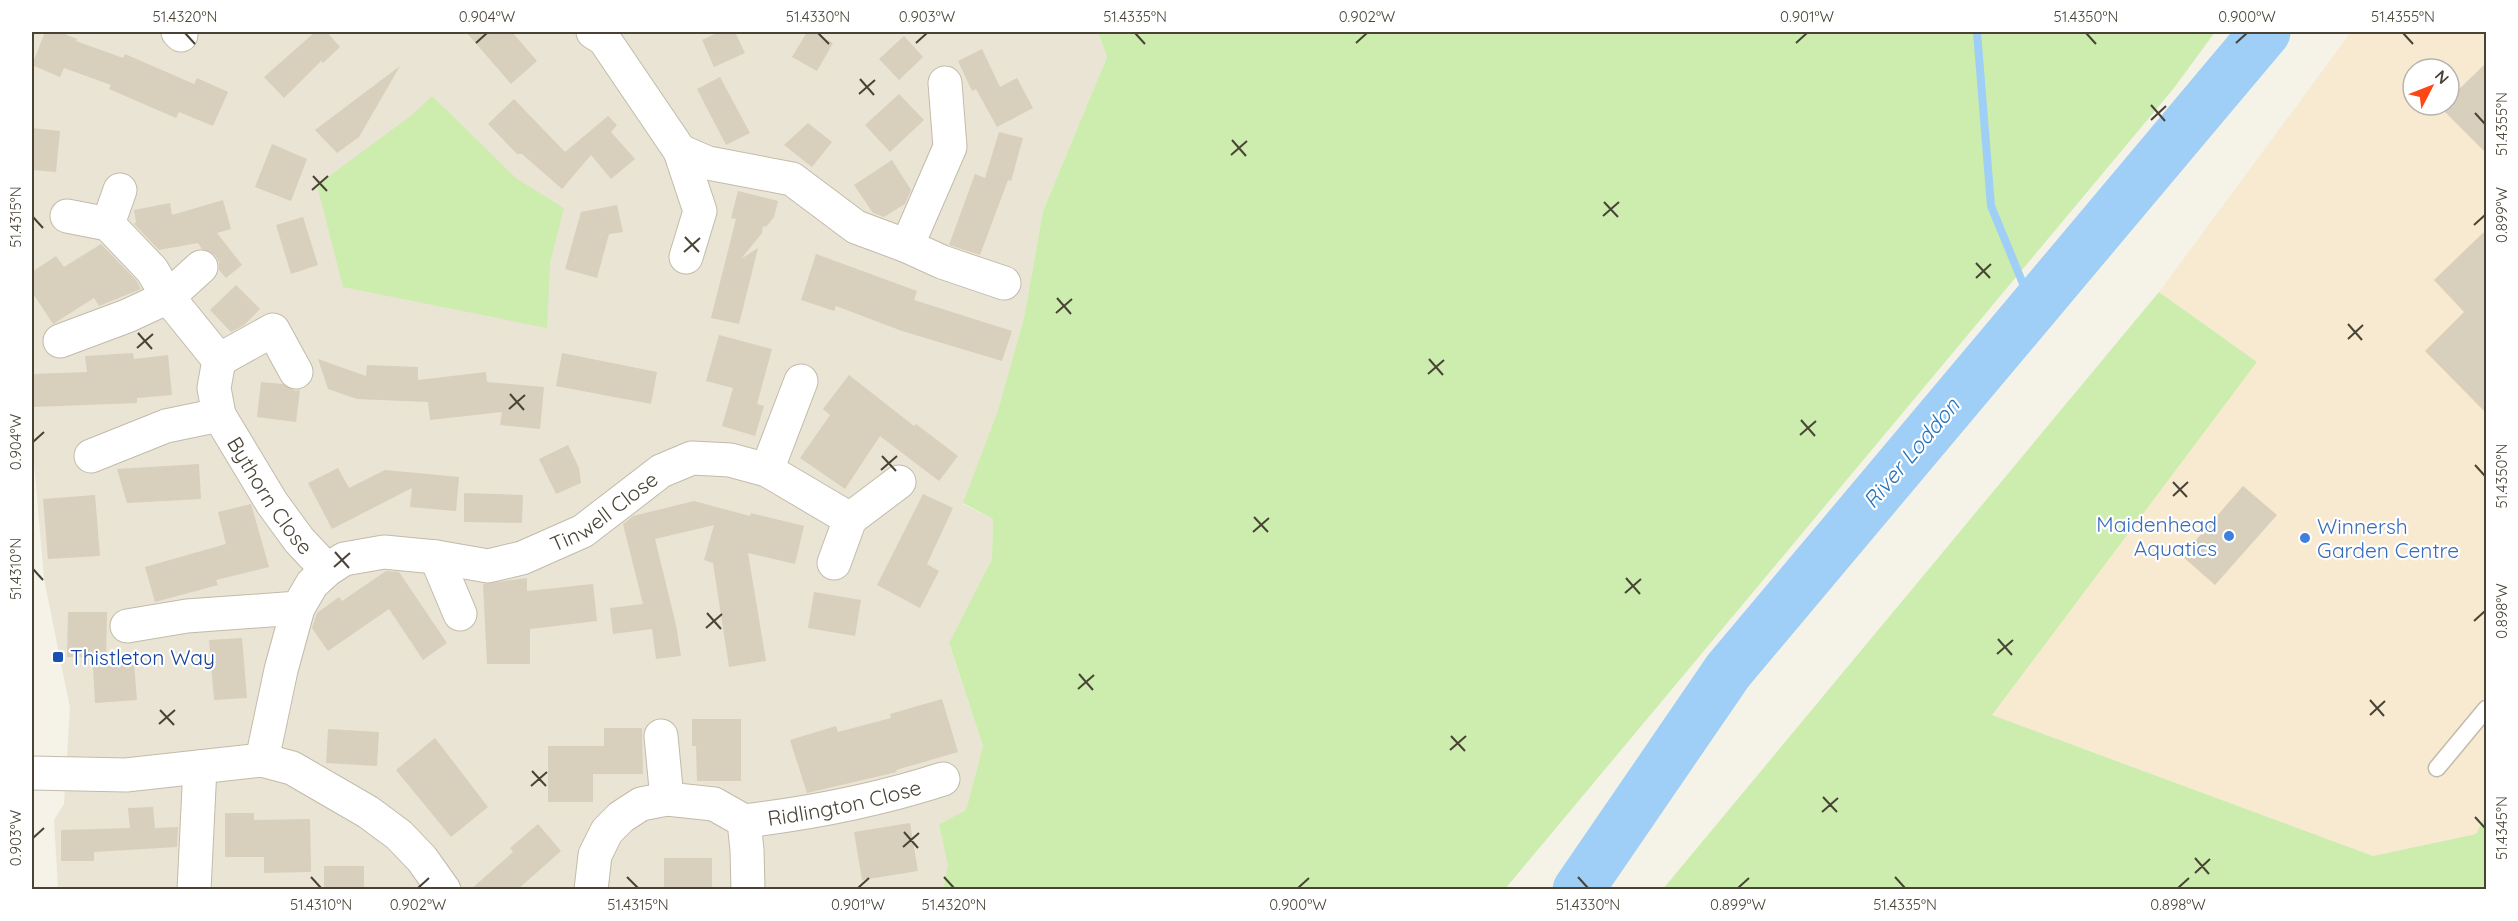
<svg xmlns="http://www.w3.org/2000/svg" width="2518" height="921" font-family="Quicksand,sans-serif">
  <rect width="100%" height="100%" fill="#f5f2e8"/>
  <path fill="#eae4d5" d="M 32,32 L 1098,32 L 1107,57 L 1043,211 L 1024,318 L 998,410 L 963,504 L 993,519 L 992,559 L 949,644 L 983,746 L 966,810 L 939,824 L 949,865 L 943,889 L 58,889 L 54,820 L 64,804 L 70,708 L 44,579 L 32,440 Z"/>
  <path fill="#f8ead1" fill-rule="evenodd" d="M 2351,32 L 2486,32 L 2486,814 L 2476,834 L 2373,856 L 1992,715 L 2257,362 L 2159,292 ZM 2413,69 L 2449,69 L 2449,105 L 2413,105 Z"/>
  <path fill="#ccedad" d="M 1098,32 L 2215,32 L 2174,88 L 1505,889 L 943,889 L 948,865 L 939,824 L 966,810 L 983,746 L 949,643 L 992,559 L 993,519 L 963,503 L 998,410 L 1024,318 L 1043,211 L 1107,57 Z
    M 432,96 L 517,179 L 564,208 L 550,263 L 547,328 L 343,287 L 317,185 L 412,115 Z
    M 2159,292 L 2257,362 L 1992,715 L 2373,856 L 2476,834 L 2486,814 L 2486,889 L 1663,889 Z"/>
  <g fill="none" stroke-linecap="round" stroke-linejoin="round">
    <path stroke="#9fcef6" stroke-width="8" d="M 1977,32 L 1991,206 L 2033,308"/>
    <path stroke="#9fcef6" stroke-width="51" d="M 1578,890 L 1728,671 L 2265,32"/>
  </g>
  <path fill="#d8cfbc" d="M 45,32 L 60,32 L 77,39 L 76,41 L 123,58 L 125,54 L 194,84 L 197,78 L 228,92 L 213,126 L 179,112 L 176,118 L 109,89 L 111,85 L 64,68 L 60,77 L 32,65 Z
    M 315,32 L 327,32 L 340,47 L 323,63 L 321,61 L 284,98 L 264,77 Z
    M 466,32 L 512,32 L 537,61 L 511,84 Z
    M 719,32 L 735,32 L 745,53 L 714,67 L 702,40 Z
    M 807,32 L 813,32 L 833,43 L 817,71 L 792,57 Z
    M 904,36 L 923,57 L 899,80 L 879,59 Z
    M 982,49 L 1000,87 L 1017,78 L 1033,108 L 997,127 L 976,89 L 972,91 L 958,61 Z
    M 2487,62 L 2487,154 L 2441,108 L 2449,105 L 2449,99 Z
    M 400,66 L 359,137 L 337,153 L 315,130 Z
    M 720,77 L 750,133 L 726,145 L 697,89 Z
    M 899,94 L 924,120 L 890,152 L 865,125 Z
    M 514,99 L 565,152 L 608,116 L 617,125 L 611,132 L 635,159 L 611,179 L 591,155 L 562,189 L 522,154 L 517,154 L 488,124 Z
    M 808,123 L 832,142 L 812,167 L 784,145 Z
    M 32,128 L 60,131 L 56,172 L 32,170 Z
    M 999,132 L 1023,138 L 1011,181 L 1008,180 L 980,255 L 949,245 L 975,174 L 985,178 Z
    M 272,144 L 307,159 L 291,201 L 255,187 Z
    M 892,160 L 911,190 L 905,204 L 884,217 L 873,213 L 854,185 Z
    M 738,191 L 778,201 L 774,217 L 766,227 L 763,226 L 762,233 L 741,259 L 758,248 L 739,324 L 711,318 L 736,219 L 731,218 Z
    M 223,200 L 231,229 L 217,233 L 242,265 L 226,278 L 219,270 L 219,262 L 215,255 L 202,249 L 198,243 L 159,250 L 134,224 L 136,222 L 134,210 L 170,203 L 172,215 Z
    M 617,205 L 623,232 L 609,234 L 597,278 L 565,269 L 581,212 Z
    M 303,217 L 318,265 L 291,274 L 276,225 Z
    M 2487,229 L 2487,414 L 2425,351 L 2464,312 L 2434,280 Z
    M 101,244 L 136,280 L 141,289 L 99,306 L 94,298 L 53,324 L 32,292 L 32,272 L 56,256 L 64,267 Z
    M 816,254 L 917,291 L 914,300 L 1012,331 L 1002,361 L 902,331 L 836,306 L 834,311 L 801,300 Z
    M 236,285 L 260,309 L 244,325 L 231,332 L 210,310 Z
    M 719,335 L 772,349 L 757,404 L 764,406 L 755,436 L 722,426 L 733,388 L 706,381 Z
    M 133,353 L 134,359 L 168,355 L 172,395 L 137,398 L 137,403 L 32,407 L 32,374 L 87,372 L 85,356 Z
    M 562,353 L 657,372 L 651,404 L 556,386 Z
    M 318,359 L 366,376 L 367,365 L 418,367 L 418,380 L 486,372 L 487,382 L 544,387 L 540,429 L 500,425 L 502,412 L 430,420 L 428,402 L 357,399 L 328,389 Z
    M 849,375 L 914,426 L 916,424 L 958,456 L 939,481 L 880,436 L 845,489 L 800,458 L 830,415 L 823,409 Z
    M 261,382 L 283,384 L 295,391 L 300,390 L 296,422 L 257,417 Z
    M 568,445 L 579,468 L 581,483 L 556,494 L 539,459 Z
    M 199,464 L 201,499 L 127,503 L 117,469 Z
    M 338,468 L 349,488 L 385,470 L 459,477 L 456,511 L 410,507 L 412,488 L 332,529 L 308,483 Z
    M 2243,486 L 2277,515 L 2215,585 L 2182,556 Z
    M 464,493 L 523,495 L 522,523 L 464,522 Z
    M 923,494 L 953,508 L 927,564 L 939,571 L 920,608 L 877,585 Z
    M 95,495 L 100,556 L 48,559 L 43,499 Z
    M 694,501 L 750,516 L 751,513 L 804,526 L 795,564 L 748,553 L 766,661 L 729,667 L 713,563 L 704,560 L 714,525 L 655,539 L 676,625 L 681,656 L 656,659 L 652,629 L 613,634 L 610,608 L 643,604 L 623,524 L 633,516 Z
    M 251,504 L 269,567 L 216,580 L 218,585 L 155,602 L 145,567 L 226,544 L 218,512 Z
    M 386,571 L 399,572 L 447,643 L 423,660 L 389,609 L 328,651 L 312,628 L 317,613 L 339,597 L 342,601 Z
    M 527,578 L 527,591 L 593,584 L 597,621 L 530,629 L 530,664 L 487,664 L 483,584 Z
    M 814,592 L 861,600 L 855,636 L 808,628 Z
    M 68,612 L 107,612 L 106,657 L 67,657 Z
    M 242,638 L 247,698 L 214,700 L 209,640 Z
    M 134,664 L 137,700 L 95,703 L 93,667 Z
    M 942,699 L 958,752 L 896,770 L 897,772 L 807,793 L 790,740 L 836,726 L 838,732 L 891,718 L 890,714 Z
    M 692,719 L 741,719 L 741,781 L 697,781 L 696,746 L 692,746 Z
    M 604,728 L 642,728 L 643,774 L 593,774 L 593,802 L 548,802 L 548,746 L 604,746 Z
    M 328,729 L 379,732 L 377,766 L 326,763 Z
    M 435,738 L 488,807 L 451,837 L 396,770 Z
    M 153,807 L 155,828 L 178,827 L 177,847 L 94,852 L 94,861 L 61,861 L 61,830 L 130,828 L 128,808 Z
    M 225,813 L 254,813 L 254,820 L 310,819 L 311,872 L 264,873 L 264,857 L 225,857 Z
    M 910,823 L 918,871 L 862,880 L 854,832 Z
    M 538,824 L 561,851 L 517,890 L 470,890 L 513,852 L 510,848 Z
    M 664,858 L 712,858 L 712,890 L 664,890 Z
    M 324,866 L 364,866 L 364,890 L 324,890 Z"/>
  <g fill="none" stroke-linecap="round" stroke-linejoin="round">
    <g stroke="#c2bba9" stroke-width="19">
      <path id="service" d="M 2437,768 L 2486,709"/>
    </g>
    <g stroke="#c2bba9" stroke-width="35">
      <g id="minor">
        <path d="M 178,32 L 181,35"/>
        <path d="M 593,32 L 604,39 L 680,151 L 700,211 L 686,257"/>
        <path d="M 680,151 L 708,163 L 792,179 L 856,227 L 907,246 L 950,147 L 945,83"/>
        <path id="s1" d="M 67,216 L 108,224 L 152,270 L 168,297 L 219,360 L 214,388 L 219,415 L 272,503 L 299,540 L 327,570"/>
        <path d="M 108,224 L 120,190"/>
        <path d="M 907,246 L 942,262 L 1004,283"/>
        <path d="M 60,341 L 127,316 L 168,297 L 201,267"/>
        <path d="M 219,360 L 273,330 L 296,372"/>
        <path d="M 91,456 L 166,426 L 219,415"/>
        <path d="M 767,470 L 801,381"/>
        <path d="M 850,519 L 899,482"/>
        <path d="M 436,557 L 460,614"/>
        <path d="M 127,626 L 187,616 L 298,608"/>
        <path d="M 661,736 L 667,799"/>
        <path id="s2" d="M 262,760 L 281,670 L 298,608 L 312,584 L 327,570 L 344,559 L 384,552 L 436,557 L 488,566 L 522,558 L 583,531 L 661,471 L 692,458 L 730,460 L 767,470 L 850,519 L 834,563"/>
        <path d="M 32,773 L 126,775 L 262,760 L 292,768 L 368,812 L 399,835 L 422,859 L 444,890"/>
        <path id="s3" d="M 744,821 C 812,813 878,800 943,779"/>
        <path d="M 194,890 L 200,767"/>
        <path d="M 591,890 L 595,855 L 607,831 L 621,817 L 641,804 L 667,799 L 714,804 L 744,821 L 747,850 L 748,890"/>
      </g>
    </g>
    <use href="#service" stroke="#fff" stroke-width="16"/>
    <use href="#minor" stroke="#fff" stroke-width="33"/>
  </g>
  <path fill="none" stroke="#494336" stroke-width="2" d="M 185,33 L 195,44M 818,33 L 829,44M 1135,33 L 1145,44M 2086,33 L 2096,44M 2403,33 L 2413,44M 476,43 L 487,33M 916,43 L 927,33M 1356,43 L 1367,33M 1796,43 L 1807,33M 2236,43 L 2247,33M 860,79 L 874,95M 859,94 L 875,80M 2151,105 L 2165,121M 2475,113 L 2485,124M 2151,120 L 2166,106M 1232,140 L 1246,156M 1231,155 L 1247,141M 313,176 L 327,191M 312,190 L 328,176M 1604,202 L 1618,217M 1603,216 L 1619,202M 33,217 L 43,228M 2474,225 L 2485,215M 685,237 L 699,252M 684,252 L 700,238M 1976,263 L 1990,278M 1976,278 L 1991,264M 1057,298 L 1071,314M 1056,313 L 1072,299M 2348,324 L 2362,340M 138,333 L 152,349M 2348,339 L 2363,325M 137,348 L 153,334M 1429,359 L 1443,375M 1428,374 L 1444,360M 510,394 L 524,410M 509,409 L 525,395M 1801,420 L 1815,436M 1800,435 L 1816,421M 33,442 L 44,432M 882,456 L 896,471M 2475,465 L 2485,476M 881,470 L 897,456M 2173,482 L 2187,497M 2173,496 L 2188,482M 1254,517 L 1268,532M 1253,532 L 1269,518M 335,552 L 349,568M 334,567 L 350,553M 33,569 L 43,580M 1626,578 L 1640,594M 1625,593 L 1641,579M 707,613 L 721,629M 2474,621 L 2485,611M 706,628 L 722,614M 1998,639 L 2012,655M 1997,654 L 2013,640M 1079,674 L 1093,690M 1078,689 L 1094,675M 2370,700 L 2384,716M 160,710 L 174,725M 2370,715 L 2385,701M 159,724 L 175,710M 1451,736 L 1465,751M 1450,750 L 1466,736M 532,771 L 546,786M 531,786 L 547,772M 1823,797 L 1837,812M 1822,812 L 1838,798M 2475,817 L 2485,828M 904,832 L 918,848M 33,838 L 44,828M 903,847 L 919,833M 2195,858 L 2209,874M 2195,873 L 2210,859M 311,877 L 321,888M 627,877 L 638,888M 944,877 L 954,888M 1578,877 L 1588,888M 1895,877 L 1905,888M 418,888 L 429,878M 858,888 L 869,878M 1298,888 L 1309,878M 1738,888 L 1749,878M 2178,888 L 2189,878"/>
  <g fill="#3f7fe0" stroke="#fff" stroke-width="2">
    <circle cx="2229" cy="536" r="6"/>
    <circle cx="2305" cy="538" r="6"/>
  </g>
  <rect fill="#1a4fb4" stroke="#fff" stroke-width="2" x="52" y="651" width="12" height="12" rx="3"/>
  <g text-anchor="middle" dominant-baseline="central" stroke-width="4.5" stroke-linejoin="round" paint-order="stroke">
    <g font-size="21" fill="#494336" stroke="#fff">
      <text stroke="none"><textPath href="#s1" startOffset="369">Bythorn Close</textPath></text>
      <text stroke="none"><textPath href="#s2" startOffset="500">Tinwell Close</textPath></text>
      <text stroke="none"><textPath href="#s3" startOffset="102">Ridlington Close</textPath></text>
    </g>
    <g font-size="21" fill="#366cbe" stroke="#fff" text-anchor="end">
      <text x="2217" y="524">Maidenhead<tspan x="2217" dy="24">Aquatics</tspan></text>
      <text x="2317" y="526" text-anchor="start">Winnersh<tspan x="2317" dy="24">Garden Centre</tspan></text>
    </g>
    <g font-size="21" fill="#164399" stroke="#fff" text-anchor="start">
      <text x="70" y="657">Thistleton Way</text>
    </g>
    <g font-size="22" font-style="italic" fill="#2575bf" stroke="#fff">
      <text transform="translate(1911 453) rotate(-50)">River Loddon</text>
    </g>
  </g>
  <rect width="2518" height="921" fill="none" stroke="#ffffff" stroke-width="66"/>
  <g transform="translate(2431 87) rotate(48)"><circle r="28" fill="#ffffff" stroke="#b6b4af" stroke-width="1.5"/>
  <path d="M0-4.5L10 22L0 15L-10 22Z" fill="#ff4615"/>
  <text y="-9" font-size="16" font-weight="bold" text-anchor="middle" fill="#494336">N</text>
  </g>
  <rect x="33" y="33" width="2452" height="855" fill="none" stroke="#494336" stroke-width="2"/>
  <g font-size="15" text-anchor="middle" fill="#494336">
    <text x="185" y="22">51.4320°N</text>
    <text x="487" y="22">0.904°W</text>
    <text x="818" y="22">51.4330°N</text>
    <text x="927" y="22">0.903°W</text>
    <text x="1135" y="22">51.4335°N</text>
    <text x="1367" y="22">0.902°W</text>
    <text x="1807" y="22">0.901°W</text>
    <text x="2086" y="22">51.4350°N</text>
    <text x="2247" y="22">0.900°W</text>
    <text x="2403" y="22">51.4355°N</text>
    <text transform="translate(2502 124) rotate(-90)" y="5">51.4355°N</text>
    <text transform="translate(2502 215) rotate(-90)" y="5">0.899°W</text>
    <text transform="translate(16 217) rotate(-90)" y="5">51.4315°N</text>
    <text transform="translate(16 442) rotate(-90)" y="5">0.904°W</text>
    <text transform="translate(2502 476) rotate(-90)" y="5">51.4350°N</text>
    <text transform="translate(16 569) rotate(-90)" y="5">51.4310°N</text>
    <text transform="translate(2502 611) rotate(-90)" y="5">0.898°W</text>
    <text transform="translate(2502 828) rotate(-90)" y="5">51.4345°N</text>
    <text transform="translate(16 838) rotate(-90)" y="5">0.903°W</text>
    <text x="321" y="910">51.4310°N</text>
    <text x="418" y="910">0.902°W</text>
    <text x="638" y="910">51.4315°N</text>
    <text x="858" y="910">0.901°W</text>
    <text x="954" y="910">51.4320°N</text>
    <text x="1298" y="910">0.900°W</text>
    <text x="1588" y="910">51.4330°N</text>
    <text x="1738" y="910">0.899°W</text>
    <text x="1905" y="910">51.4335°N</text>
    <text x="2178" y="910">0.898°W</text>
  </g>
</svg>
